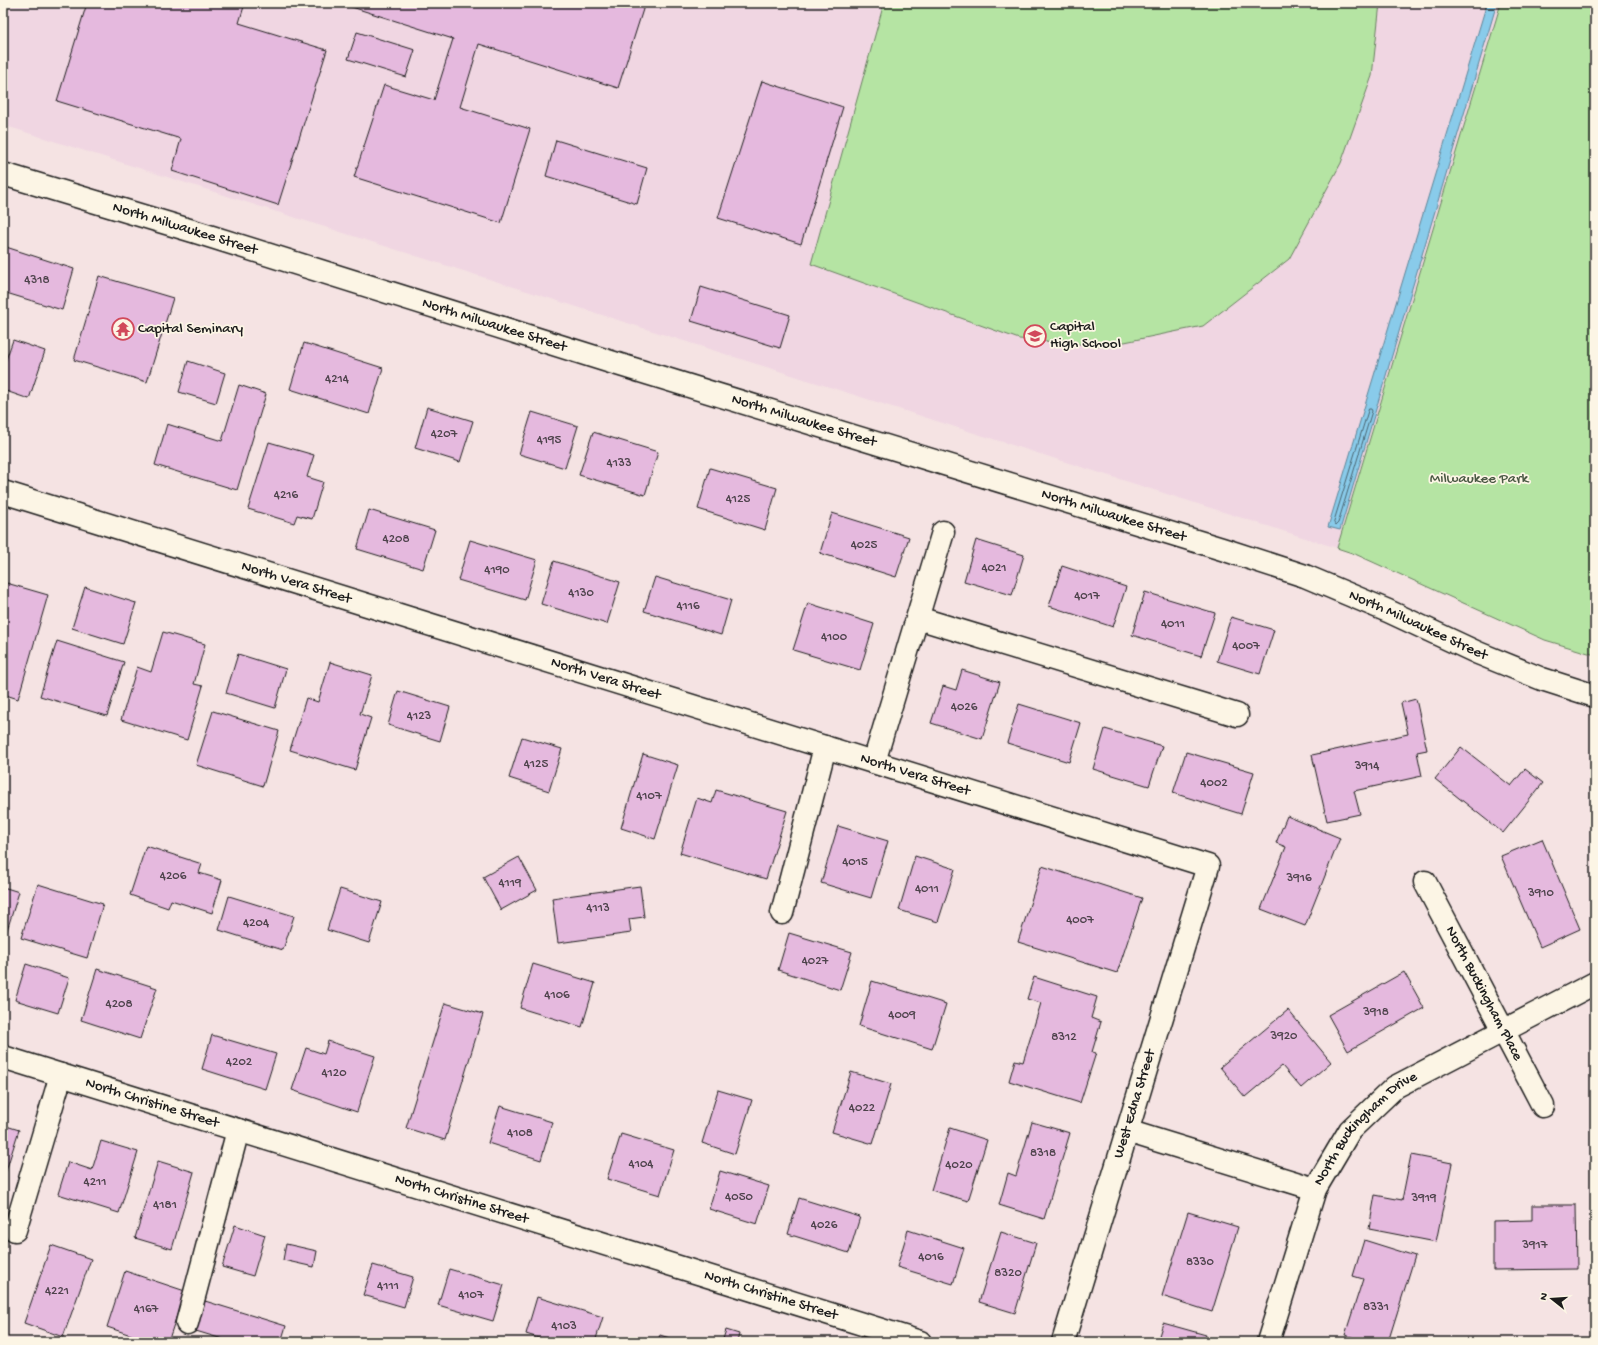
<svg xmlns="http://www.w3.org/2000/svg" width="1598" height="1345" font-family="'Gochi Hand',sans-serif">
  <rect width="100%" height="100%" fill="#f5e3e3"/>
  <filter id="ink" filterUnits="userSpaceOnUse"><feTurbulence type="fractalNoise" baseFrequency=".025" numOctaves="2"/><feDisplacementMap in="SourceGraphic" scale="8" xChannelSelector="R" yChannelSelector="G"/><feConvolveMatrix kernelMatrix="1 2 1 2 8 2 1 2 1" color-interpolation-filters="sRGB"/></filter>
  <g filter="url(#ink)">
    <path fill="#f0d6e2" d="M 3,3 L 1501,3 L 1337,548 L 3,125 Z"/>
    <path fill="#b5e4a3" stroke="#688060" d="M 884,3 L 1380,3 L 1372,76 L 1341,163 L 1289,259 L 1203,326 L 1105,346 L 1019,339 L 811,264 Z
      M 1501,3 L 1595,3 L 1595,655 L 1545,640 L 1355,554 L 1337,548 Z"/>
    <path fill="#89cbea" stroke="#5d8598" d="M 1487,3 L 1497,3 L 1340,530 L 1328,527 Z"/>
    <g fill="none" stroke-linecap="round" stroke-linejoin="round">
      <path stroke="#48626e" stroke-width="1" d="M 1369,409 L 1371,409 L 1372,411 L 1338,523 L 1336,525 L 1334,522 Z"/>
    </g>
    <path fill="#e5b9de" stroke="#1c1c1c" d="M 87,3 L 245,3 L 239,23 L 327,50 L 278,205 L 172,171 L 181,139 L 57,101 Z
      M 339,3 L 645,3 L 618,88 L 479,44 L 460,107 L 530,129 L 501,223 L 354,177 L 384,85 L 434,100 L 453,39 Z
      M 357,32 L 415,50 L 406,77 L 348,59 Z
      M 762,81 L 843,107 L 801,244 L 718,218 Z
      M 556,140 L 647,168 L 637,204 L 546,176 Z
      M 6,247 L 74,269 L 62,310 L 3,292 L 3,256 Z
      M 99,276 L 173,298 L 147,382 L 74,360 Z
      M 701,287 L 790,315 L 780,348 L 691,321 Z
      M 13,340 L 45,351 L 29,399 L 3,390 L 3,368 Z
      M 304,343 L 383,368 L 369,414 L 290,389 Z
      M 188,361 L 225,373 L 216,403 L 179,392 Z
      M 239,385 L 266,394 L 237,490 L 155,465 L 167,424 L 222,441 Z
      M 427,407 L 473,421 L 460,462 L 415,448 Z
      M 532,412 L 578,426 L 565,468 L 519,454 Z
      M 593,432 L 658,452 L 645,495 L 579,475 Z
      M 269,442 L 314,455 L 307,477 L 323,482 L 312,519 L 297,515 L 294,523 L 248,509 Z
      M 710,468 L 777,488 L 765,530 L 698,509 Z
      M 369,510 L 435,530 L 423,569 L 357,549 Z
      M 832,513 L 909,537 L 896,577 L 820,553 Z
      M 470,540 L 537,560 L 525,600 L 458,580 Z
      M 976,540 L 1024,555 L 1012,595 L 964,581 Z
      M 554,561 L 620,582 L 607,624 L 541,604 Z
      M 1062,566 L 1126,587 L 1113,627 L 1049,606 Z
      M 655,577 L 731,600 L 721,635 L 644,611 Z
      M 3,582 L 48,595 L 18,699 L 3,694 Z
      M 85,587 L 136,603 L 123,644 L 72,628 Z
      M 1145,592 L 1215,613 L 1201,656 L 1132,635 Z
      M 808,603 L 874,624 L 860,670 L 793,650 Z
      M 1231,617 L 1274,630 L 1260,674 L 1217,661 Z
      M 163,632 L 205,644 L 194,684 L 203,686 L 187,740 L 121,720 L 137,667 L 151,672 Z
      M 57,641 L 124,662 L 107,716 L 40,696 Z
      M 238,654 L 286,669 L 275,708 L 226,693 Z
      M 330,662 L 372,675 L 360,714 L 371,718 L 355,770 L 290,750 L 306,698 L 318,702 Z
      M 962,670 L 1000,682 L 982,739 L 931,723 L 943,686 L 956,690 Z
      M 398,691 L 450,707 L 440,741 L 388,725 Z
      M 1416,699 L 1427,750 L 1417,752 L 1422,776 L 1354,791 L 1360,814 L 1327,821 L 1312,755 L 1408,734 L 1401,703 Z
      M 1019,704 L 1081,723 L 1069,762 L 1007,743 Z
      M 213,711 L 279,731 L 263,786 L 196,765 Z
      M 1105,729 L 1162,746 L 1149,786 L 1093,769 Z
      M 522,737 L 562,749 L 549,791 L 509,778 Z
      M 1461,747 L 1511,786 L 1525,769 L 1543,783 L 1503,833 L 1435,779 Z
      M 1186,752 L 1254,772 L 1241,814 L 1173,793 Z
      M 643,754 L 678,765 L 655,839 L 621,828 Z
      M 716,790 L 787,811 L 766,879 L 680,853 L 697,798 L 712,803 Z
      M 1287,816 L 1340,838 L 1305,926 L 1261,909 L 1286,847 L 1276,843 Z
      M 838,826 L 888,841 L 871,898 L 821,883 Z
      M 1542,839 L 1580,929 L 1540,947 L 1501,856 Z
      M 146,846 L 202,864 L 199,873 L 222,880 L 212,913 L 171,900 L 168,908 L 130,895 Z
      M 915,856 L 955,869 L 938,922 L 899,910 Z
      M 519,857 L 537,890 L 501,910 L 483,877 Z
      M 1042,866 L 1142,898 L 1117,973 L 1018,942 Z
      M 38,884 L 103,904 L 87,958 L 21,938 Z
      M 640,886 L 644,917 L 629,919 L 631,933 L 558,943 L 552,898 Z
      M 3,887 L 19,892 L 3,943 Z
      M 340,889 L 382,902 L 369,943 L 327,930 Z
      M 229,896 L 294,916 L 283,950 L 219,930 Z
      M 789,933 L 852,952 L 840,990 L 778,970 Z
      M 26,964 L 69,978 L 58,1013 L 15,1000 Z
      M 533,964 L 595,983 L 582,1027 L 520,1008 Z
      M 97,969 L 157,988 L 140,1039 L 81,1020 Z
      M 1404,972 L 1424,1008 L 1348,1051 L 1328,1015 Z
      M 1034,977 L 1097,997 L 1091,1018 L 1101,1022 L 1092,1052 L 1096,1053 L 1080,1103 L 1009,1081 L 1015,1060 L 1023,1062 L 1041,1003 L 1027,999 Z
      M 872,981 L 946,1004 L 932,1049 L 859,1026 Z
      M 445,1003 L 483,1014 L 445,1140 L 406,1128 Z
      M 1288,1010 L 1331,1062 L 1301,1088 L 1282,1066 L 1245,1097 L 1220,1067 Z
      M 212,1035 L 276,1054 L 265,1089 L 202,1069 Z
      M 328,1041 L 375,1056 L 357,1112 L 292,1090 L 306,1048 L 324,1054 Z
      M 851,1072 L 891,1084 L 873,1144 L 832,1132 Z
      M 718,1090 L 752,1100 L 735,1154 L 702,1143 Z
      M 500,1106 L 552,1122 L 541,1160 L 488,1143 Z
      M 1032,1122 L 1070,1133 L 1044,1219 L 999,1205 L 1008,1173 L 1016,1176 Z
      M 3,1125 L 19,1130 L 4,1177 L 3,1176 Z
      M 950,1128 L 987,1140 L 968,1201 L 931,1190 Z
      M 621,1134 L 674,1150 L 660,1195 L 607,1179 Z
      M 101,1141 L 138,1152 L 119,1213 L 58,1194 L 68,1162 L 92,1170 Z
      M 1411,1155 L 1452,1163 L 1436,1242 L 1369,1229 L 1375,1195 L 1402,1200 Z
      M 158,1161 L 194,1172 L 172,1249 L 135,1238 Z
      M 720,1171 L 769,1186 L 757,1224 L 709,1209 Z
      M 799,1198 L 860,1217 L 849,1253 L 788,1234 Z
      M 1532,1205 L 1576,1205 L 1577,1269 L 1493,1270 L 1493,1221 L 1532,1220 Z
      M 1188,1212 L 1238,1227 L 1212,1312 L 1162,1296 Z
      M 235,1225 L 265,1235 L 253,1276 L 222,1267 Z
      M 908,1230 L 964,1248 L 953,1284 L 897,1267 Z
      M 1001,1232 L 1036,1243 L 1015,1313 L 979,1302 Z
      M 1364,1240 L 1415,1256 L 1388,1342 L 1368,1342 L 1345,1335 L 1363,1279 L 1353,1276 Z
      M 286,1244 L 317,1251 L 314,1267 L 283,1260 Z
      M 51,1245 L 91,1259 L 63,1337 L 24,1323 Z
      M 373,1265 L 413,1277 L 404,1307 L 363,1295 Z
      M 449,1269 L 504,1285 L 493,1321 L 438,1305 Z
      M 125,1271 L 185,1291 L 168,1342 L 152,1342 L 107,1327 Z
      M 537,1297 L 603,1317 L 595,1342 L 551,1342 L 526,1334 Z
      M 205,1301 L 286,1326 L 281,1342 L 232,1342 L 196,1331 Z
      M 1163,1323 L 1206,1335 L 1204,1342 L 1157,1342 Z
      M 726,1330 L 739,1334 L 737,1342 L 722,1342 Z
      M 660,1335 L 682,1342 L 657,1342 Z"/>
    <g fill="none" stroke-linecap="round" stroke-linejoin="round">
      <g stroke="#1c1c1c" stroke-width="25">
        <g id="minor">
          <path id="s1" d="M 3,174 L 196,232 L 614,363 L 1222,549 L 1305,576 L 1388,611 L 1478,653 L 1542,679 L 1595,696"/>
          <path id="s2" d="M 3,492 L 1208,866 L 1063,1342"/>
          <path d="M 918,618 L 1237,715"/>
          <path d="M 874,762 L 943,532"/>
          <path id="s3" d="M 1425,882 L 1543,1106"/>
          <path d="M 782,913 L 825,747"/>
          <path id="s4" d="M 3,1057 L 920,1342"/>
          <path d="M 1127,1131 L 1315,1189"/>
          <path d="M 15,1230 L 61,1075"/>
          <path d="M 187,1323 L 238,1130"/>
          <path id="s5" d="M 1268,1342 L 1315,1189 L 1350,1130 L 1395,1087 L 1595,983"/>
        </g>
      </g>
      <use href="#minor" stroke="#fcf5e5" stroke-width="22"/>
    </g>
  </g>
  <defs>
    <g id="temple-ring" transform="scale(1.15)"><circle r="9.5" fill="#fcf5e5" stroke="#d1495b" stroke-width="1.5"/><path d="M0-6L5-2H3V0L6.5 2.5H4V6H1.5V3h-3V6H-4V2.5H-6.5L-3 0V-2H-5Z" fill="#d1495b"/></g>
    <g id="school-ring" transform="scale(1.15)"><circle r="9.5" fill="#fcf5e5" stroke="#d1495b" stroke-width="1.5"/><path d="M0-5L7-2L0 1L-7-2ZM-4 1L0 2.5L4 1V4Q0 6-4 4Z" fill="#d1495b"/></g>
  </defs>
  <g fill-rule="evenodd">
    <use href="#temple-ring" x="123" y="329"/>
    <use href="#school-ring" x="1035" y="336"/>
  </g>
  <g text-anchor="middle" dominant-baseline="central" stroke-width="3.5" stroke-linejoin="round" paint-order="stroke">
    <g font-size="13" fill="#4e434c">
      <text x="37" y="280">4318</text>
      <text x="337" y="379">4214</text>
      <text x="444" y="434">4207</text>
      <text x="549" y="440">4195</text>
      <text x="619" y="463">4133</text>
      <text x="286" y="495">4216</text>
      <text x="738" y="499">4125</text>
      <text x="396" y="539">4208</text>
      <text x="864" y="545">4025</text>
      <text x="994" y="568">4021</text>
      <text x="497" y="570">4190</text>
      <text x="581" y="593">4130</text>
      <text x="1087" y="596">4017</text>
      <text x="688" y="606">4116</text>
      <text x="1173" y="624">4011</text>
      <text x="834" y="637">4100</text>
      <text x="1246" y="646">4007</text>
      <text x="964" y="707">4026</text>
      <text x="419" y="716">4123</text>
      <text x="536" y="764">4125</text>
      <text x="1367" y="766">3914</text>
      <text x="1214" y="783">4002</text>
      <text x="649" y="796">4107</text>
      <text x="855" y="862">4015</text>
      <text x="173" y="876">4206</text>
      <text x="1299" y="878">3916</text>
      <text x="510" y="883">4119</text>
      <text x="927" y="889">4011</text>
      <text x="1541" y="893">3910</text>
      <text x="598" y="908">4113</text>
      <text x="1080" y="920">4007</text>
      <text x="256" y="923">4204</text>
      <text x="815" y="961">4027</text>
      <text x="557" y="995">4106</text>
      <text x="119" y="1004">4208</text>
      <text x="1376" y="1012">3918</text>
      <text x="902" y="1015">4009</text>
      <text x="1284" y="1036">3920</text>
      <text x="1064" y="1037">8312</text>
      <text x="239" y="1062">4202</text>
      <text x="334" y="1073">4120</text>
      <text x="862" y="1108">4022</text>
      <text x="520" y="1133">4108</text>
      <text x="1043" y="1153">8318</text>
      <text x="641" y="1164">4104</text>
      <text x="959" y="1165">4020</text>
      <text x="95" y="1182">4211</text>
      <text x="739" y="1197">4050</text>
      <text x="1424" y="1198">3919</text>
      <text x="165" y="1205">4181</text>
      <text x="824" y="1225">4026</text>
      <text x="1535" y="1245">3917</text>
      <text x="931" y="1257">4016</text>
      <text x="1200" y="1262">8330</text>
      <text x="1008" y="1273">8320</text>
      <text x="388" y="1286">4111</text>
      <text x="57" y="1291">4221</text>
      <text x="471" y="1295">4107</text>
      <text x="1376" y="1307">8331</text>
      <text x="146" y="1309">4167</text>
      <text x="564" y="1326">4103</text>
    </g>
    <g font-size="15" fill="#1c1c1c" stroke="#fcf5e5">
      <text stroke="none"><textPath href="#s1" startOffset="190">North Milwaukee Street</textPath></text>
      <text stroke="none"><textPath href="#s1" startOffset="514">North Milwaukee Street</textPath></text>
      <text stroke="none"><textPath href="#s1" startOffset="838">North Milwaukee Street</textPath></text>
      <text stroke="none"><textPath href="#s1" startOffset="1162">North Milwaukee Street</textPath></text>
      <text stroke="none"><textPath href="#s2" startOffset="307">North Vera Street</textPath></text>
      <text stroke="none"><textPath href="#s1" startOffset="1486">North Milwaukee Street</textPath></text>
      <text stroke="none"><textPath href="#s2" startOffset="631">North Vera Street</textPath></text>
      <text stroke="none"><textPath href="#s2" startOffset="955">North Vera Street</textPath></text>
      <text stroke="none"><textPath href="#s3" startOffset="126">North Buckingham Place</textPath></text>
      <text stroke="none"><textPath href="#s4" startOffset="156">North Christine Street</textPath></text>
      <text transform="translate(1135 1104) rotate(-73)">West Edna Street</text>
      <text stroke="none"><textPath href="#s5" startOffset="240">North Buckingham Drive</textPath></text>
      <text stroke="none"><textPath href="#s4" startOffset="480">North Christine Street</textPath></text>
      <text stroke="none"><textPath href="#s4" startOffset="804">North Christine Street</textPath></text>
    </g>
    <g font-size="15" fill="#1c1c1c" stroke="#fcf5e5" text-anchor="start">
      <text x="1050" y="327">Capital<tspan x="1050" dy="17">High School</tspan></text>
      <text x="138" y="329">Capital Seminary</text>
    </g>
    <g font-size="15" fill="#4a5844" stroke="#fcf5e5">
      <text x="1479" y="479">Milwaukee Park</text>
    </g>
  </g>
  <rect width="1598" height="1345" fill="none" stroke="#fcf5e5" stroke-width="16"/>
  <rect x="8" y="8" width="1582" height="1329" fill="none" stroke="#1c1c1c" stroke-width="1.5" filter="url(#ink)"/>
  <g transform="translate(1552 1299) rotate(287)" stroke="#fcf5e5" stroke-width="3" paint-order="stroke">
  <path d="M0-3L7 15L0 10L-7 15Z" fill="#1c1c1c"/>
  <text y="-6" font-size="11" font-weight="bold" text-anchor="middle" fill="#1c1c1c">N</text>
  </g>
</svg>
